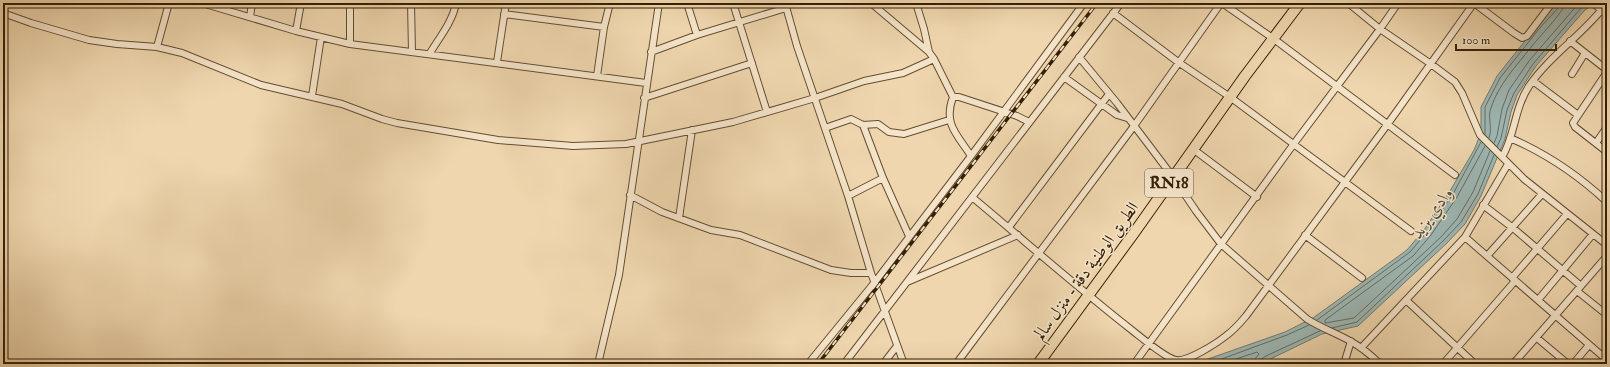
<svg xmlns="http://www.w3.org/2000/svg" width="1610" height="367" font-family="'IM FELL Double Pica',Amiri,serif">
  <rect width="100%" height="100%" fill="#efd6ae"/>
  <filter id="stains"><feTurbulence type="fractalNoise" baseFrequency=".005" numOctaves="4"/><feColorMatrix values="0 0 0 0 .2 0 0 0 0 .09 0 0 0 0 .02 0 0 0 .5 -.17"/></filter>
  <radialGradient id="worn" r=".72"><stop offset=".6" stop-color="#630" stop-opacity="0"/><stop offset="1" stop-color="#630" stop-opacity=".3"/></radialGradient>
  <path fill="#9db7b5" stroke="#737b6f" d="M 1557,3 L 1594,3 L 1584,11 L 1536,66 L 1517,95 L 1511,112 L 1505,139 L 1481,196 L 1465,224 L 1447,243 L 1358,326 L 1322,334 L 1260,364 L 1199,364 L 1208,359 L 1285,332 L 1313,318 L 1407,250 L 1424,230 L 1450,191 L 1474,150 L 1481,133 L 1481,107 L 1497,76 L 1536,27 Z"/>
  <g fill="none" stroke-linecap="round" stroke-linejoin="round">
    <path stroke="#686c5d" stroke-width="1" d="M 1485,134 L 1485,107 L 1500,78 L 1539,29 L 1559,7 L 1560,3
      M 1489,138 C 1493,128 1487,117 1491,108 C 1498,85 1517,65 1532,46 C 1538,38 1564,12 1565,3
      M 1494,143 L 1497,136 L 1502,109 L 1509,90 L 1529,61 L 1579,3
      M 1485,146 L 1457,197 L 1431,235 L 1413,256 L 1325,320 L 1325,323 L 1354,318 L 1441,237 L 1457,219 L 1473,192 L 1490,151
      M 1497,147 L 1501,138 L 1507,110 L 1514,93 L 1533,64 L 1581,8 L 1587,3
      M 1317,320 L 1410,252 L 1427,232 L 1453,194 L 1481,142
      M 1332,328 L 1357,322 L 1444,240 L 1461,222 L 1478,194 L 1494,155
      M 1208,364 L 1287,335 L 1309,325
      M 1221,364 L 1257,352 L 1259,354 L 1255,359 L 1254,364
      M 1259,364 L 1260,360 L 1266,356 L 1320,331"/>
    <g stroke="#634e2f" stroke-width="8">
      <path id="street" d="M 202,3 L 296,31 L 350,44 L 646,83
        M 350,3 L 350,44
        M 411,3 L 412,52
        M 687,3 L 697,35
        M 733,3 L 767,112
        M 785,3 L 797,46 L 848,196 L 871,273 L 904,364
        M 871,3 L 929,52
        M 916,3 L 924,29 L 929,52 L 934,59 L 953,97 L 959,97 L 1017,116 L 1029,122
        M 1222,3 L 1274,39 L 1455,175
        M 1348,3 L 1380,29 L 1431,64 L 1455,82 L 1462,93 L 1480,135 L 1524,179 L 1607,245
        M 1474,3 L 1514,33 L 1522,38 L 1527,36 L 1552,3
        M 1593,3 L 1607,15
        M 3,13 L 31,23 L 89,40 L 117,44 L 157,47 L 182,53 L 261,85 L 342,104 L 382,119 L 397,123 L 498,140 L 573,146 L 626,144 L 733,122 L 815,98 L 864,81 L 903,73 L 934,59
        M 1113,13 L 1178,62 L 1230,97 L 1411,231
        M 504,14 L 604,27
        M 250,17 L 252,3
        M 296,31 L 301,3
        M 1570,41 L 1607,70
        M 157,47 L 169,3
        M 651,52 L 697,35 L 786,8
        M 430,53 C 439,38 453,21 456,3
        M 1079,57 L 1117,103 L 1173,177 L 1196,211 L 1221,244 L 1307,319 C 1321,328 1336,333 1350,341 C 1361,347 1371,355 1380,364
        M 497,62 L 506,3
        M 1607,72 L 1573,123 L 1575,127 L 1607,152
        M 1572,74 L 1585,53
        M 597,76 L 604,27 L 610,3
        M 1064,77 L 1117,115 L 1127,118
        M 1533,81 L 1578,115
        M 312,96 L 321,37
        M 953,97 C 943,124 957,134 971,156
        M 644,98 L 752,63
        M 863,125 L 883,178 L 909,236
        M 825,128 L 851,119 L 863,125 L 878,124 L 889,132 L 904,134 L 949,120
        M 1510,138 C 1545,153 1579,176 1607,202
        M 1596,143 L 1607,127
        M 1193,149 L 1257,197
        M 1502,157 C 1515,136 1514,109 1529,86 C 1550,55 1585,33 1607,3
        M 1508,164 L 1465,237 L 1607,360
        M 630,195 L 662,212 L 711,230 L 740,235 L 831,270 L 851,273 L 871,273
        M 848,196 L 883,178
        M 972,197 C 1026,242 1078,288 1133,331 C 1142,338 1165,358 1176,360 C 1188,362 1217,343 1227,335 C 1234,330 1240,323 1246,316 L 1387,125 L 1474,3
        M 1483,205 L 1513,228 L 1581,286
        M 679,218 L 692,130
        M 1009,227 L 1109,94
        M 1305,235 L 1362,278
        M 1487,256 L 1542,194
        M 1512,278 L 1567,214
        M 907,282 L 1018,235
        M 1577,291 L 1607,315
        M 1406,300 L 1475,364
        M 1538,300 L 1593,234
        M 1537,338 L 1568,364
        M 1361,348 L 1465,237
        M 598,364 L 619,275 L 659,3
        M 808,364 L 875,282 L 971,156 L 1084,3
        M 844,364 L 1121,3
        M 883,364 L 897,346
        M 956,364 L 1134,126 L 1221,3
        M 1134,364 L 1293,145 L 1380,29 L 1398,3
        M 1344,364 L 1351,341
        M 1443,364 L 1515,281
        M 1513,364 L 1607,256
        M 1573,364 L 1589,345"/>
    </g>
    <g stroke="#342005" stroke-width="12">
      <path id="primary" d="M 1038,364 L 1134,233 L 1245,76 L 1300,3"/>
    </g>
    <use href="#street" stroke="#f5e4ca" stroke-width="6"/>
    <use href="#primary" stroke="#efd6ae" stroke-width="10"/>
    <g stroke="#342005" stroke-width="3.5">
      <path id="rail" d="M 818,364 L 1097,3"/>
    </g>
    <use href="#rail" stroke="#f5e4ca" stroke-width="2" stroke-dasharray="6" stroke-linecap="butt"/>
  </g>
  <g text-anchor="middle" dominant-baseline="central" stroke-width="3" stroke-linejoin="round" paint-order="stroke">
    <rect fill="#f5e4ca" stroke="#6e5b40" stroke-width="1" x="1145" y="169" width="48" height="28" rx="3"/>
    <g font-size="16" font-weight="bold" fill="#342005">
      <text x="1169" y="183">RN18</text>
    </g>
    <g font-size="17" fill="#342005" stroke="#f5e4ca">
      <text transform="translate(1086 271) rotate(-54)">الطريق الوطنية دقة - منزل سالم</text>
    </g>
    <g font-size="18" font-style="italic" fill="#544d3a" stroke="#f5e4ca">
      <text transform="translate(1432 213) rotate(-54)">وادي يزيد</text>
    </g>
  </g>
  <rect width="1610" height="367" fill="none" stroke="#efd6ae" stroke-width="16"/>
  <rect x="4" y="4" width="1602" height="359" fill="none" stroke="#342005" stroke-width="2"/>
  <rect x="8" y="8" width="1594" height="351" fill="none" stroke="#342005"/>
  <path d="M1456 44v6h100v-6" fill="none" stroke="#342005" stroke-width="2"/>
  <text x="1462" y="44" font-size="12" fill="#342005" stroke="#f5e4ca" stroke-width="3" paint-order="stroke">100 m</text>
  <rect width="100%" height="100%" filter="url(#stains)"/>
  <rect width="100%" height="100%" fill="url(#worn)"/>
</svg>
